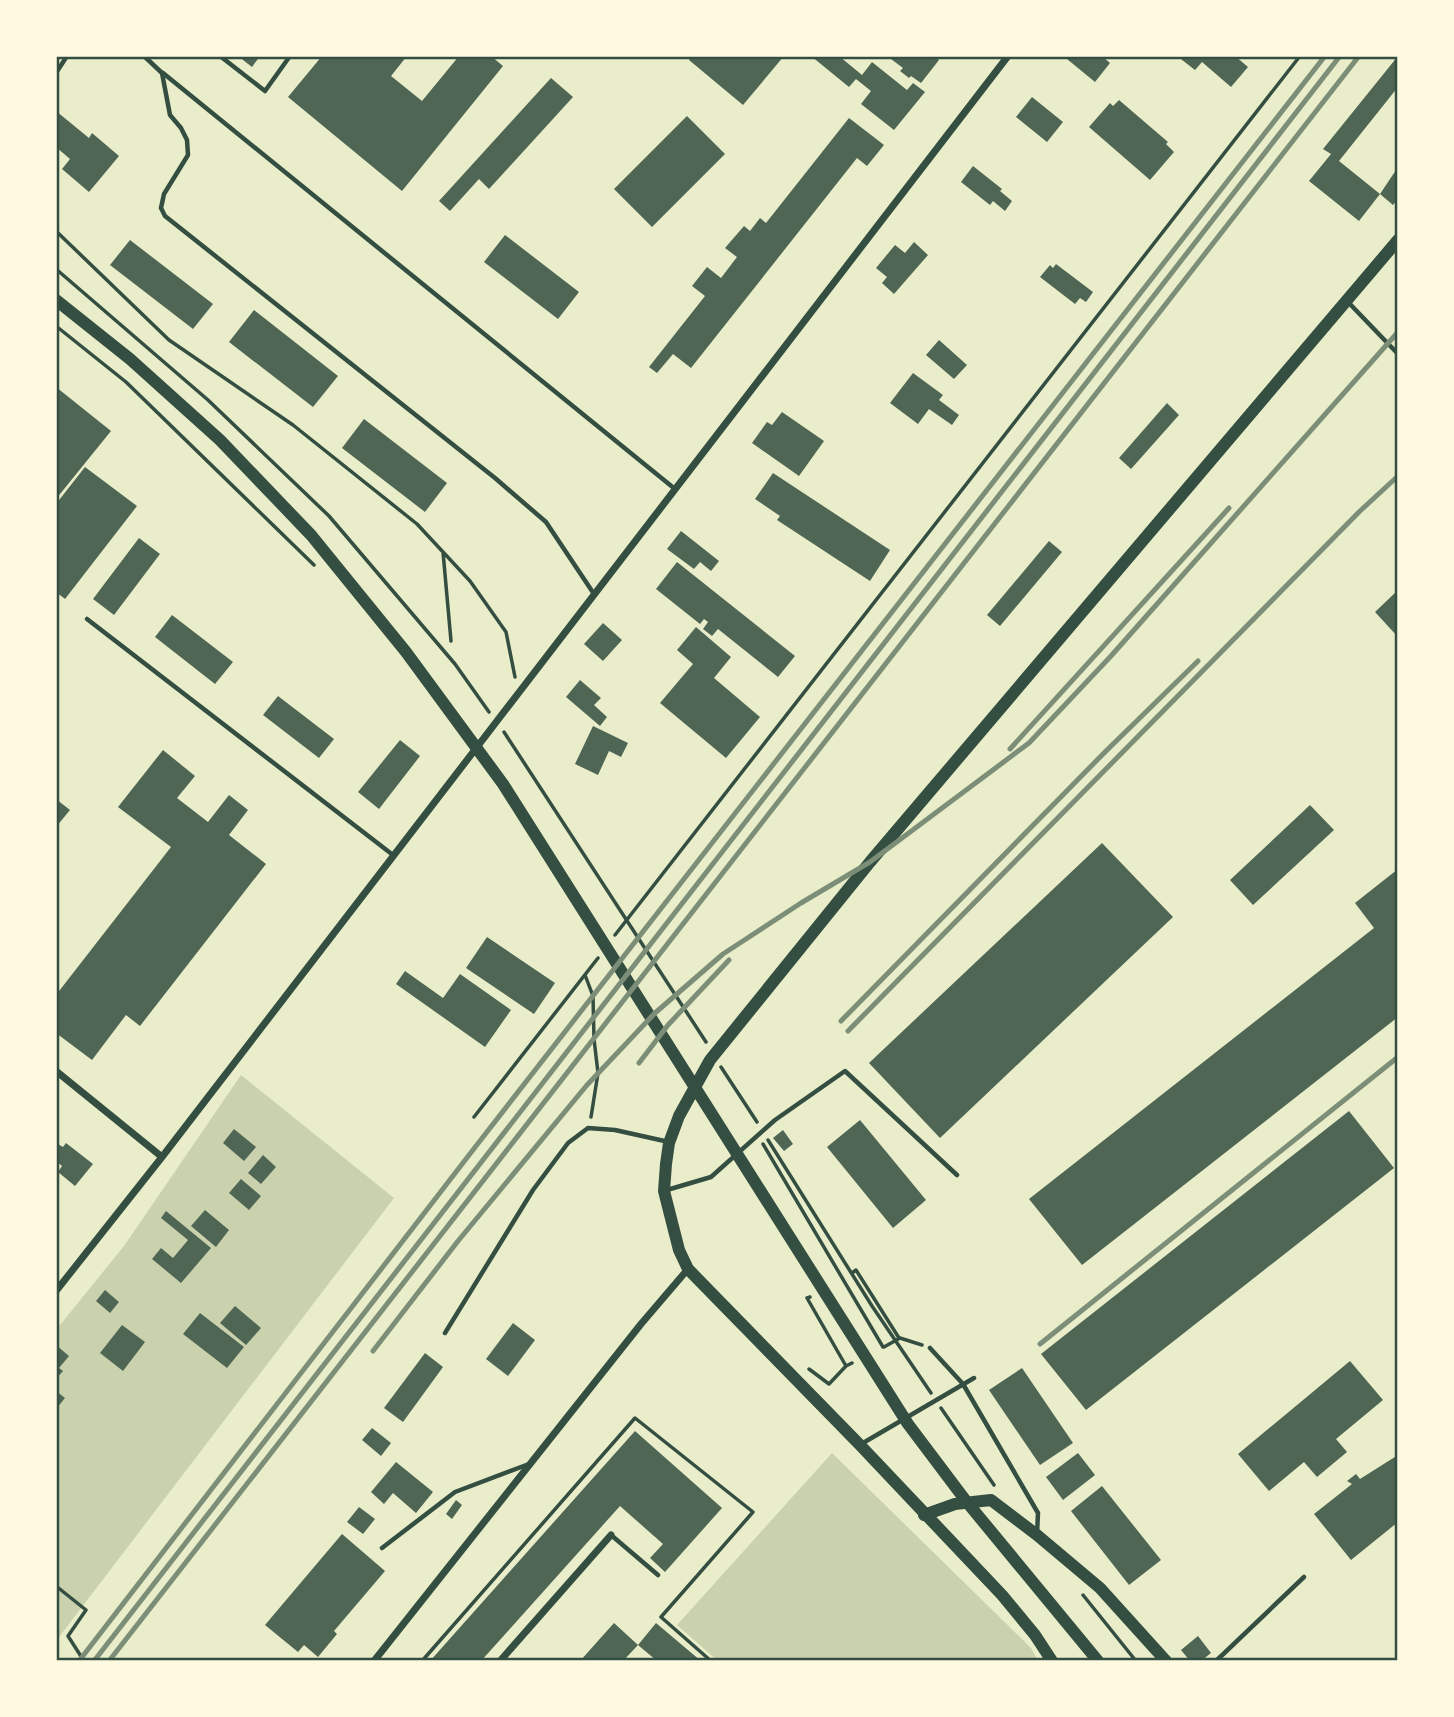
<svg xmlns="http://www.w3.org/2000/svg" width="1454" height="1717" font-family="'Noto Serif',serif">
  <rect width="100%" height="100%" fill="#e9edc9"/>
  <path fill="#cad2ad" d="M 241,1075 L 394,1198 L 56,1641 L 56,1330 L 124,1246 Z
    M 832,1453 L 1031,1648 L 1038,1661 L 718,1661 L 677,1625 Z"/>
  <path fill="#4f6655" d="M 238,56 L 260,56 L 252,67 Z
    M 322,56 L 407,56 L 391,76 L 422,101 L 459,56 L 491,56 L 503,66 L 402,191 L 288,97 Z
    M 692,56 L 784,56 L 743,105 L 689,60 Z
    M 811,56 L 839,56 L 862,75 L 872,62 L 907,90 L 913,83 L 925,92 L 894,130 L 861,104 L 871,91 L 856,79 L 849,87 Z
    M 887,56 L 935,56 L 939,60 L 921,83 L 911,76 L 909,78 L 900,71 L 903,68 Z
    M 1069,56 L 1102,56 L 1110,63 L 1095,82 L 1067,59 Z
    M 1177,56 L 1235,56 L 1248,67 L 1231,87 L 1202,62 L 1195,70 Z
    M 1398,56 L 1398,87 L 1339,161 L 1380,194 L 1359,221 L 1309,181 L 1331,154 L 1323,149 Z
    M 551,78 L 573,97 L 489,189 L 479,179 L 450,211 L 439,201 Z
    M 1032,97 L 1063,122 L 1047,142 L 1016,117 Z
    M 1119,100 L 1168,142 L 1166,144 L 1174,152 L 1150,180 L 1089,127 L 1110,103 L 1113,106 Z
    M 56,111 L 89,138 L 92,133 L 119,156 L 89,192 L 62,169 L 70,159 L 56,147 Z
    M 687,116 L 725,154 L 652,227 L 614,189 Z
    M 849,118 L 884,145 L 867,166 L 857,158 L 691,368 L 673,354 L 657,373 L 649,367 L 705,296 L 692,286 L 707,267 L 721,278 L 737,257 L 725,248 L 744,226 L 750,231 L 760,218 L 766,223 Z
    M 973,166 L 1002,189 L 1000,191 L 1012,201 L 1005,211 L 993,201 L 990,205 L 961,182 Z
    M 1398,167 L 1398,199 L 1393,205 L 1380,194 Z
    M 505,235 L 579,292 L 558,319 L 484,262 Z
    M 130,240 L 213,304 L 193,329 L 110,265 Z
    M 914,242 L 928,255 L 894,294 L 882,283 L 887,277 L 876,268 L 895,245 L 905,253 Z
    M 1056,264 L 1093,292 L 1086,302 L 1080,298 L 1075,304 L 1040,277 L 1050,265 L 1053,268 Z
    M 254,310 L 338,376 L 313,407 L 229,342 Z
    M 939,340 L 967,365 L 954,379 L 926,355 Z
    M 913,373 L 943,395 L 939,400 L 959,415 L 952,425 L 929,409 L 918,424 L 890,403 Z
    M 56,387 L 111,431 L 56,499 Z
    M 1167,403 L 1179,415 L 1131,469 L 1119,458 Z
    M 782,412 L 824,441 L 799,476 L 752,443 L 767,422 L 772,425 Z
    M 364,419 L 447,483 L 425,512 L 342,448 Z
    M 85,467 L 137,506 L 65,599 L 56,592 L 56,504 Z
    M 773,473 L 890,550 L 870,581 L 777,520 L 780,516 L 755,499 Z
    M 681,531 L 719,561 L 711,571 L 700,562 L 694,569 L 667,549 Z
    M 139,538 L 160,554 L 114,615 L 93,599 Z
    M 1049,541 L 1062,552 L 1000,626 L 987,615 Z
    M 677,562 L 795,656 L 778,677 L 718,629 L 712,636 L 703,629 L 708,622 L 704,619 L 700,624 L 656,589 Z
    M 1398,590 L 1398,637 L 1375,612 Z
    M 172,615 L 233,662 L 215,684 L 155,637 Z
    M 603,623 L 622,640 L 603,661 L 584,644 Z
    M 696,627 L 731,657 L 714,678 L 760,717 L 726,758 L 660,703 L 693,664 L 677,650 Z
    M 580,680 L 601,698 L 594,705 L 607,717 L 600,726 L 566,697 Z
    M 278,696 L 334,739 L 319,758 L 263,715 Z
    M 593,726 L 628,743 L 621,757 L 609,751 L 598,775 L 575,764 Z
    M 400,740 L 420,756 L 379,809 L 358,792 Z
    M 163,750 L 195,776 L 177,798 L 208,822 L 229,795 L 248,810 L 229,835 L 266,864 L 140,1026 L 126,1015 L 92,1060 L 56,1033 L 56,995 L 171,847 L 118,807 Z
    M 56,799 L 70,810 L 56,827 Z
    M 1310,805 L 1334,830 L 1253,905 L 1230,880 Z
    M 1102,843 L 1173,917 L 940,1138 L 869,1063 Z
    M 1398,869 L 1398,1017 L 1082,1265 L 1029,1199 L 1374,928 L 1355,903 Z
    M 487,937 L 555,983 L 534,1014 L 466,968 Z
    M 405,971 L 443,998 L 460,974 L 511,1010 L 485,1047 L 396,984 Z
    M 1349,1111 L 1394,1168 L 1086,1410 L 1041,1354 Z
    M 860,1120 L 926,1200 L 893,1228 L 827,1147 Z
    M 234,1129 L 256,1147 L 244,1161 L 223,1143 Z
    M 783,1130 L 793,1144 L 784,1151 L 773,1138 Z
    M 66,1143 L 93,1164 L 75,1186 L 58,1172 L 62,1166 L 56,1161 L 56,1147 L 58,1144 L 63,1147 Z
    M 263,1155 L 276,1167 L 261,1184 L 248,1173 Z
    M 241,1179 L 261,1196 L 249,1210 L 229,1193 Z
    M 205,1210 L 229,1230 L 216,1247 L 191,1226 Z
    M 166,1211 L 211,1248 L 181,1283 L 152,1259 L 161,1248 L 173,1258 L 188,1240 L 161,1218 Z
    M 105,1290 L 119,1302 L 110,1313 L 96,1301 Z
    M 235,1306 L 261,1328 L 246,1345 L 220,1323 Z
    M 200,1313 L 244,1347 L 227,1368 L 183,1334 Z
    M 513,1323 L 535,1340 L 508,1376 L 486,1359 Z
    M 122,1325 L 145,1342 L 123,1371 L 100,1353 Z
    M 56,1345 L 69,1356 L 59,1368 L 63,1371 L 56,1379 Z
    M 425,1353 L 443,1367 L 403,1422 L 384,1408 Z
    M 1350,1361 L 1383,1400 L 1336,1439 L 1347,1452 L 1317,1477 L 1304,1462 L 1269,1491 L 1238,1454 Z
    M 1022,1368 L 1073,1443 L 1040,1465 L 989,1390 Z
    M 56,1391 L 65,1398 L 56,1409 Z
    M 372,1428 L 391,1443 L 381,1456 L 362,1440 Z
    M 635,1431 L 722,1508 L 665,1572 L 650,1558 L 663,1544 L 620,1506 L 481,1661 L 430,1661 Z
    M 1078,1453 L 1095,1475 L 1063,1500 L 1046,1477 Z
    M 1398,1455 L 1398,1522 L 1351,1560 L 1314,1514 L 1352,1484 L 1347,1481 L 1356,1474 L 1360,1479 Z
    M 396,1462 L 433,1492 L 416,1513 L 393,1493 L 384,1504 L 371,1492 Z
    M 1102,1486 L 1161,1560 L 1129,1585 L 1071,1511 Z
    M 456,1500 L 462,1505 L 452,1519 L 446,1514 Z
    M 359,1507 L 375,1519 L 363,1534 L 347,1522 Z
    M 342,1534 L 385,1571 L 334,1631 L 337,1634 L 318,1657 L 304,1645 L 298,1652 L 265,1625 Z
    M 614,1623 L 638,1645 L 623,1661 L 580,1661 Z
    M 656,1623 L 701,1661 L 657,1661 L 638,1645 Z
    M 1198,1636 L 1211,1653 L 1201,1661 L 1190,1661 L 1181,1650 Z"/>
  <g fill="none" stroke-linecap="round" stroke-linejoin="round">
    <path stroke="#344e41" stroke-width="3.5" d="M 56,231 L 169,340 L 293,425 L 417,524 L 470,581 L 506,632 L 515,677
      M 56,269 L 208,400 L 329,516 L 455,664 L 489,712
      M 56,326 L 126,382 L 314,565
      M 443,552 L 451,641
      M 504,732 L 706,1042
      M 615,935 L 1300,56
      M 585,975 L 593,996 L 594,1039 L 598,1073 L 591,1117
      M 721,1067 L 757,1122
      M 474,1117 L 598,958
      M 768,1140 L 872,1306 L 931,1393
      M 763,1144 L 883,1347
      M 852,1273 L 856,1270 L 899,1338
      M 810,1297 L 807,1298 L 846,1366
      M 884,1347 L 900,1338 L 922,1345
      M 809,1369 L 829,1384 L 846,1366 L 852,1363
      M 941,1408 L 994,1485
      M 56,1586 L 86,1610 L 68,1636 L 84,1661
      M 1083,1595 L 1136,1661
      M 422,1661 L 635,1418 L 753,1512 L 661,1617 L 711,1661"/>
    <path stroke="#344e41" stroke-width="4.5" d="M 144,56 L 162,73 L 170,115 L 181,128 L 187,140 L 188,155 L 164,194 L 161,208 L 165,216 L 495,478 L 546,522 L 594,594
      M 220,56 L 265,91 L 290,56
      M 56,73 L 67,56
      M 163,73 L 675,489
      M 1348,302 L 1398,354
      M 87,619 L 393,855
      M 667,1190 L 711,1177 L 775,1120 L 845,1071 L 957,1175
      M 445,1333 L 533,1190 L 568,1143 L 588,1128 L 615,1130 L 669,1142
      M 930,1348 L 963,1384 L 1038,1513 L 1037,1534
      M 863,1443 L 974,1378
      M 611,1535 L 658,1575
      M 382,1548 L 455,1492 L 529,1464
      M 1216,1661 L 1304,1577"/>
    <path stroke="#344e41" stroke-width="7" d="M 56,1071 L 162,1157
      M 56,1291 L 162,1157 L 1008,56
      M 374,1661 L 641,1324 L 688,1269
      M 500,1661 L 611,1535"/>
    <path stroke="#344e41" stroke-width="12" d="M 56,300 L 130,359 L 220,440 L 311,535 L 406,652 L 503,784 L 908,1424 L 966,1501 L 1098,1661
      M 924,1515 L 955,1504 L 991,1500 L 1037,1535 L 1100,1588 L 1166,1661
      M 1052,1661 L 1035,1635 L 1002,1595 L 860,1445 L 688,1269 L 679,1250 L 664,1191 L 666,1164 L 669,1143 L 679,1116 L 710,1060 L 870,862 L 1398,240"/>
    <path stroke="#7c8e77" stroke-width="5" d="M 1010,749 L 1229,508
      M 841,1021 L 1104,753 L 1198,661
      M 848,1031 L 1360,511 L 1398,476
      M 639,1063 L 668,1025 L 729,960
      M 1040,1344 L 1398,1057
      M 373,1351 L 458,1241 L 587,1085 L 655,1013 L 723,954 L 801,903 L 870,862 L 1029,743 L 1111,656 L 1398,332
      M 79,1661 L 476,1146 L 1325,56
      M 94,1661 L 1340,56
      M 109,1661 L 1359,56"/>
  </g>
  <rect width="1454" height="1717" fill="none" stroke="#fefae0" stroke-width="116"/>
  <rect x="58" y="58" width="1338" height="1601" fill="none" stroke="#344e41" stroke-width="2.5"/>
</svg>
